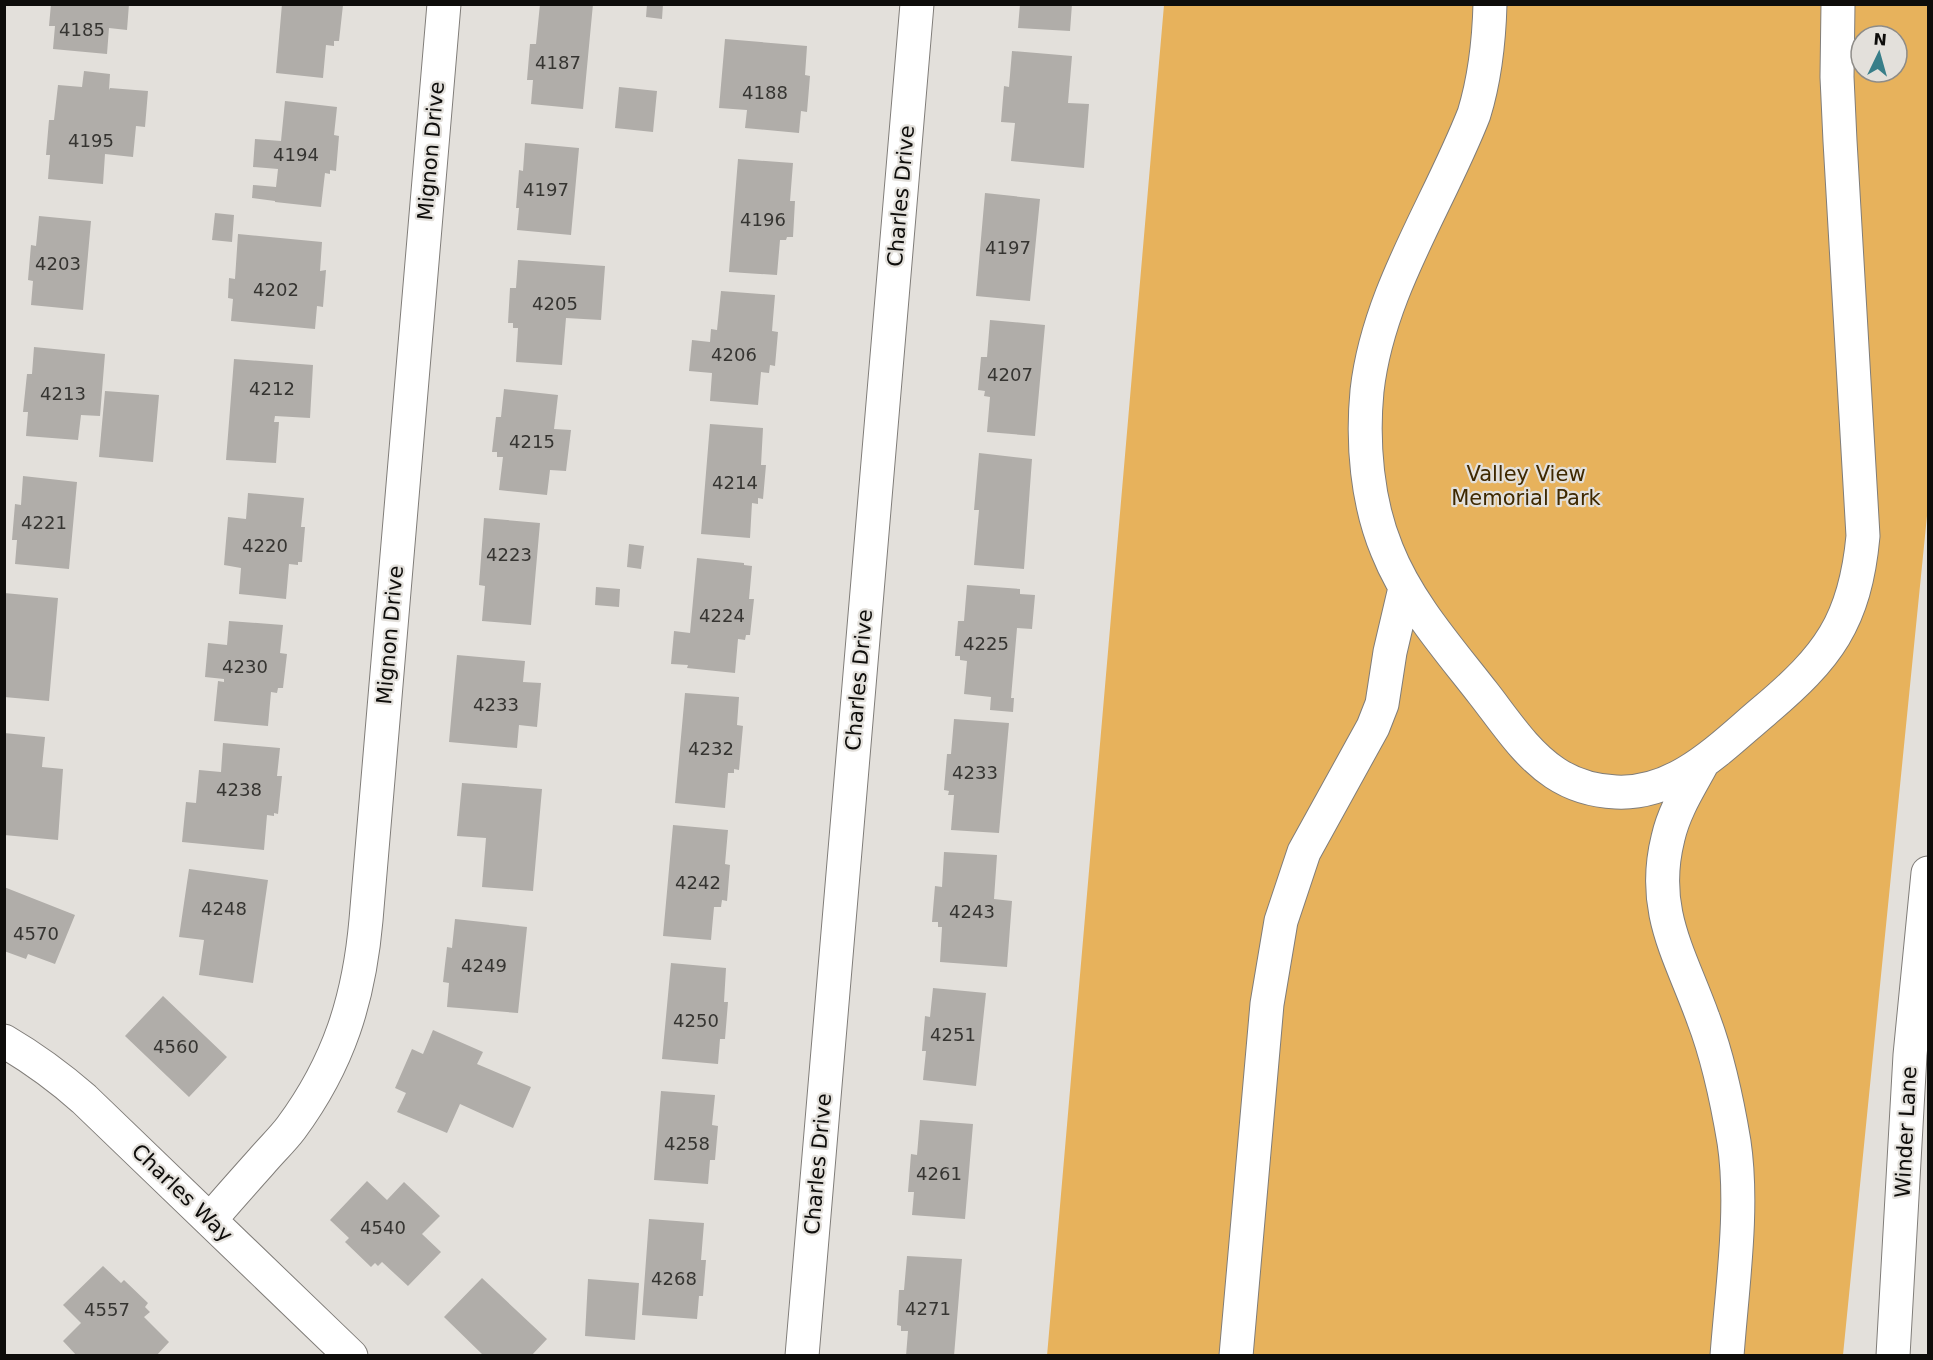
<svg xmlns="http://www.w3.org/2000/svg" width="1933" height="1360" font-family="'DejaVu Sans',sans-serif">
  <rect width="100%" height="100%" fill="#e3e0db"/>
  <path fill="#e7b25c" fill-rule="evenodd" d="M 1164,5 L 1928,5 L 1928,506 L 1843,1355 L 1047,1356 ZM 1861,36 L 1897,36 L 1897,72 L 1861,72 Z"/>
  <path fill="#b0ada9" d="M 51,4 L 129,4 L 127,30 L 109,28 L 107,54 L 53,49 L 55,26 L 49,26 Z
    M 282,4 L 343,5 L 339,41 L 334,41 L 334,46 L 326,45 L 323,78 L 276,73 Z
    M 540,4 L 593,4 L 583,109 L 531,104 L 533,80 L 527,80 L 530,44 L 536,44 Z
    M 647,4 L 663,4 L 662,19 L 646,17 Z
    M 1020,4 L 1072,4 L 1070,31 L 1018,28 Z
    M 725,39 L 807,46 L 805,75 L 810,76 L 807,112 L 801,111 L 799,133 L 745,128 L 747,110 L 719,108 Z
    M 1012,51 L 1072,56 L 1068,103 L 1089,104 L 1084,168 L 1011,161 L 1015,123 L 1001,122 L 1004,86 L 1009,87 Z
    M 84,71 L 110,74 L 109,90 L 110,88 L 148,91 L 145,127 L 136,126 L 133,157 L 105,154 L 103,184 L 48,179 L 50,155 L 46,155 L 49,120 L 54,120 L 58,85 L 82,87 Z
    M 619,87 L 657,91 L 653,132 L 615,128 Z
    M 285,101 L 337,107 L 334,135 L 339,136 L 336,171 L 330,170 L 330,174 L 325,173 L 321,207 L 275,202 L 275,201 L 252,198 L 253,185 L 276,187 L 278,169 L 253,167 L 255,139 L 281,141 Z
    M 525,143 L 579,148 L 571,235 L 517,230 L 519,208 L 516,208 L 519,170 L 523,171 Z
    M 738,159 L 793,163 L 790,201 L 795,201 L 793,237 L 787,237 L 786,240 L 780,240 L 777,275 L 729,272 Z
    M 985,193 L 1040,199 L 1030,301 L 976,296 Z
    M 215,213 L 234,215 L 232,242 L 212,240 Z
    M 39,216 L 91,221 L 83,310 L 31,305 L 33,281 L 28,280 L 31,245 L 36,246 Z
    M 238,234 L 322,242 L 320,271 L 326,270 L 323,307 L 317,306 L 315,329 L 231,321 L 233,299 L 228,298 L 229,278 L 235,279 Z
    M 518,260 L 605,266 L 601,320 L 566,318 L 562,365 L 516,362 L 518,328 L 513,328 L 513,323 L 508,323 L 510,288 L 516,288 Z
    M 721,291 L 775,295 L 772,331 L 778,332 L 775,366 L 770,365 L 769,373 L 761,372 L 758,405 L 710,401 L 712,373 L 689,371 L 692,340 L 710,342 L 711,329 L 717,330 Z
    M 990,320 L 1045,325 L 1035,436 L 987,432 L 990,397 L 984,396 L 985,391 L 978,390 L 981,357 L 987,357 Z
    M 34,347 L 105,354 L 100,416 L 81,415 L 78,440 L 26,436 L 28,412 L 23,412 L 27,374 L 32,374 Z
    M 234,359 L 313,365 L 310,418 L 275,416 L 274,422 L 279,422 L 276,463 L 226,460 Z
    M 504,389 L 558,395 L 554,429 L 571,430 L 566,471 L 550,470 L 547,495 L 499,490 L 503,457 L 497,457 L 497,452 L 492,452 L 496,417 L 501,417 Z
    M 105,391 L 159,395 L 153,462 L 99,457 Z
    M 710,424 L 763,428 L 761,465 L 766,465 L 763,499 L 758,498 L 758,504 L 752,503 L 750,538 L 701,534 Z
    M 979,453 L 1032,459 L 1024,569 L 974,565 L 979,510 L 974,510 Z
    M 23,476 L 77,482 L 69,569 L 15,564 L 17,540 L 12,540 L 15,504 L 21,505 Z
    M 248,493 L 304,498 L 301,527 L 305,527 L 302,562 L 298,562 L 298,565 L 289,564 L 286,599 L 239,594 L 241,568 L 224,565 L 228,517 L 246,519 Z
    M 484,518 L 540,523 L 531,625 L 482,621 L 485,586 L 479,585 Z
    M 629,544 L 644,546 L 641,569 L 627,567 Z
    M 697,558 L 744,563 L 744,565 L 752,566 L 749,599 L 754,599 L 750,635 L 746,635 L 745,640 L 738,639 L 735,673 L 687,668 L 688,665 L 671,664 L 674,631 L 690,633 Z
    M 967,585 L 1020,589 L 1020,594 L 1035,595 L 1032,629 L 1017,628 L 1011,698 L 1014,698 L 1013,712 L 990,710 L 991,697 L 964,694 L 967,661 L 960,660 L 960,656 L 955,656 L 958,621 L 964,621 Z
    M 596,587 L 620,589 L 619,607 L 595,605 Z
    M 4,593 L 58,598 L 49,701 L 4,697 Z
    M 229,621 L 283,625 L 280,653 L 287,654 L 283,688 L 278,688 L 277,693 L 271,692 L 268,726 L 214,721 L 218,681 L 224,682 L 224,679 L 205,677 L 208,643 L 227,645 Z
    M 457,655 L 525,661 L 523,682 L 541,683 L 537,727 L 519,725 L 517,748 L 449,742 Z
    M 685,693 L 739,697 L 737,725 L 743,726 L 739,770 L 734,769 L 734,773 L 728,773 L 725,808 L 675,803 Z
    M 954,719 L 1009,723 L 999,833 L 951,830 L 954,795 L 948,795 L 949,791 L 944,790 L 947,754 L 951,754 Z
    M 4,733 L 45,737 L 42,767 L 63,769 L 58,840 L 4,835 Z
    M 223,743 L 280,748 L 277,776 L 282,776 L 278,814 L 274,813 L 274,816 L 267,815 L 264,850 L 182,842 L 186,802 L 196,803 L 199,770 L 221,772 Z
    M 462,783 L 542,789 L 533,891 L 482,887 L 486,838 L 457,836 Z
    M 673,825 L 728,830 L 725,864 L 730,865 L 727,901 L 722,900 L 721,907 L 714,907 L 711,940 L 663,936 Z
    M 944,852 L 997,855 L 994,899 L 1012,901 L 1007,967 L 940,962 L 942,927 L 938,927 L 938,922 L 932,922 L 935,886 L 942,887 Z
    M 189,869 L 268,880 L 253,983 L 199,975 L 204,940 L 179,937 Z
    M 4,887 L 75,915 L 55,964 L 28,954 L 26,959 L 4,951 Z
    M 455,919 L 527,927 L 518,1013 L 447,1007 L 449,983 L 443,982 L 447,947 L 452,948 Z
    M 671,963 L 726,968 L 724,1002 L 728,1002 L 725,1039 L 720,1039 L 718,1064 L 662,1059 Z
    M 933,988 L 986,993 L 976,1086 L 923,1080 L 926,1051 L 922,1051 L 925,1016 L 930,1017 Z
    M 163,996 L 227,1057 L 189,1097 L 125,1036 Z
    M 433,1030 L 483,1052 L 477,1064 L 531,1087 L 513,1128 L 460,1104 L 447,1133 L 397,1112 L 406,1093 L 395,1088 L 412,1049 L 423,1054 Z
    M 661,1091 L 715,1095 L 712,1125 L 718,1126 L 715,1160 L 710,1160 L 708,1184 L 654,1180 Z
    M 920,1120 L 973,1124 L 965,1219 L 912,1215 L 914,1192 L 908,1192 L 911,1154 L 917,1155 Z
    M 367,1181 L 387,1200 L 404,1182 L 440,1216 L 422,1234 L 441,1252 L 408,1286 L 382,1262 L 378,1266 L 375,1263 L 371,1267 L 345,1242 L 349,1238 L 330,1220 Z
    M 649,1219 L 704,1223 L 701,1260 L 706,1260 L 703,1296 L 699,1296 L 697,1319 L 642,1315 Z
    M 907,1256 L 962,1259 L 954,1356 L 906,1356 L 908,1331 L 901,1331 L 901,1326 L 897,1325 L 899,1290 L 904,1290 Z
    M 103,1266 L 121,1283 L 124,1280 L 148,1303 L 145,1307 L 150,1312 L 144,1317 L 169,1342 L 156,1356 L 77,1356 L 63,1341 L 81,1323 L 63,1305 Z
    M 482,1278 L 547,1339 L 531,1356 L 484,1356 L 444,1317 Z
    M 588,1279 L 639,1283 L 635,1340 L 585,1336 Z"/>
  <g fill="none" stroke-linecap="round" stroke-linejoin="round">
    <g stroke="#807d79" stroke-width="35">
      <path id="minor" d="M 1490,4 C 1489,42 1485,78 1474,114 C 1438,206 1378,292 1367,391 C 1362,443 1367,502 1387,550 C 1408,603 1448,648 1483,693 C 1505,721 1525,753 1555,773 C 1573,785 1594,791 1616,792 C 1677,795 1721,747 1764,711 C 1828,657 1855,622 1863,536 L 1840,141 L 1837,77 L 1838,4
        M 1702,764 C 1689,788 1674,811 1668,838 C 1650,910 1680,954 1703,1018 C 1718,1057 1727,1100 1734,1142 C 1744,1208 1732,1288 1727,1356
        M 4,1041 C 33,1058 59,1077 84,1099 L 351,1356
        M 210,1220 C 227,1200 244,1181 261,1162 C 271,1150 282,1140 291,1128 C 339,1063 359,999 366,920 L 444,4
        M 802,1356 L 917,4
        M 1236,1356 L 1267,1004 L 1281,921 L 1304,852 L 1373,727 L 1382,704 L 1390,652 L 1405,588
        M 1893,1356 L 1910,1055 L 1928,873"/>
    </g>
    <use href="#minor" stroke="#fff" stroke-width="33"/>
  </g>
  <g text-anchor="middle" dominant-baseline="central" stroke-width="4.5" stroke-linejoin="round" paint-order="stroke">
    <g font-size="18" fill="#363532">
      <text x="82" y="29">4185</text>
      <text x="558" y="62">4187</text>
      <text x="765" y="92">4188</text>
      <text x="91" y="140">4195</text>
      <text x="296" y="154">4194</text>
      <text x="546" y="189">4197</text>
      <text x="763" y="219">4196</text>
      <text x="1008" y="247">4197</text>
      <text x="58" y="263">4203</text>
      <text x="276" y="289">4202</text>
      <text x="555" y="303">4205</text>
      <text x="734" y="354">4206</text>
      <text x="1010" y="374">4207</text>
      <text x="272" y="388">4212</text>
      <text x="63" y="393">4213</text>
      <text x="532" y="441">4215</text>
      <text x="735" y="482">4214</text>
      <text x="44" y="522">4221</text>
      <text x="265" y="545">4220</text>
      <text x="509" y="554">4223</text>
      <text x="722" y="615">4224</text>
      <text x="986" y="643">4225</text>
      <text x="245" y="666">4230</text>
      <text x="496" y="704">4233</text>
      <text x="711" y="748">4232</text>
      <text x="975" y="772">4233</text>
      <text x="239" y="789">4238</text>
      <text x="698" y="882">4242</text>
      <text x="224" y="908">4248</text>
      <text x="972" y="911">4243</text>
      <text x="36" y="933">4570</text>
      <text x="484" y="965">4249</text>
      <text x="696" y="1020">4250</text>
      <text x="953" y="1034">4251</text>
      <text x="176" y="1046">4560</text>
      <text x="687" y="1143">4258</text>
      <text x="939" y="1173">4261</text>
      <text x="383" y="1227">4540</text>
      <text x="674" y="1278">4268</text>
      <text x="928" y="1308">4271</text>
      <text x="107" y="1309">4557</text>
    </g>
    <g font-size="21" fill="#0e0d0b" stroke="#e3e0db">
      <text transform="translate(431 151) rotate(-85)">Mignon Drive</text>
      <text transform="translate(901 196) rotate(-85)">Charles Drive</text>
      <text transform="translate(390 635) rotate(-85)">Mignon Drive</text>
      <text transform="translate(859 680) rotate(-85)">Charles Drive</text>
      <text transform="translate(1906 1132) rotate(-87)">Winder Lane</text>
      <text transform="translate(818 1164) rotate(-85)">Charles Drive</text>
      <text transform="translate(182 1193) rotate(44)">Charles Way</text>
    </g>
    <g font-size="21" fill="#3e2800" stroke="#e3e0db">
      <text x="1526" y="474">Valley View<tspan x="1526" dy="24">Memorial Park</tspan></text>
    </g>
  </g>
  <rect width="1933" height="1360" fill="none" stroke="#0e0d0b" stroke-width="12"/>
  <g transform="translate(1879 54) rotate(5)"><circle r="28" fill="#e3e0db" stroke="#8e8c88" stroke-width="1.5"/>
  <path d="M0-4.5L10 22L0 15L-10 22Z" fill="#387e89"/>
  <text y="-9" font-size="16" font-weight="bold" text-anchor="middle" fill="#0e0d0b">N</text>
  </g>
</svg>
